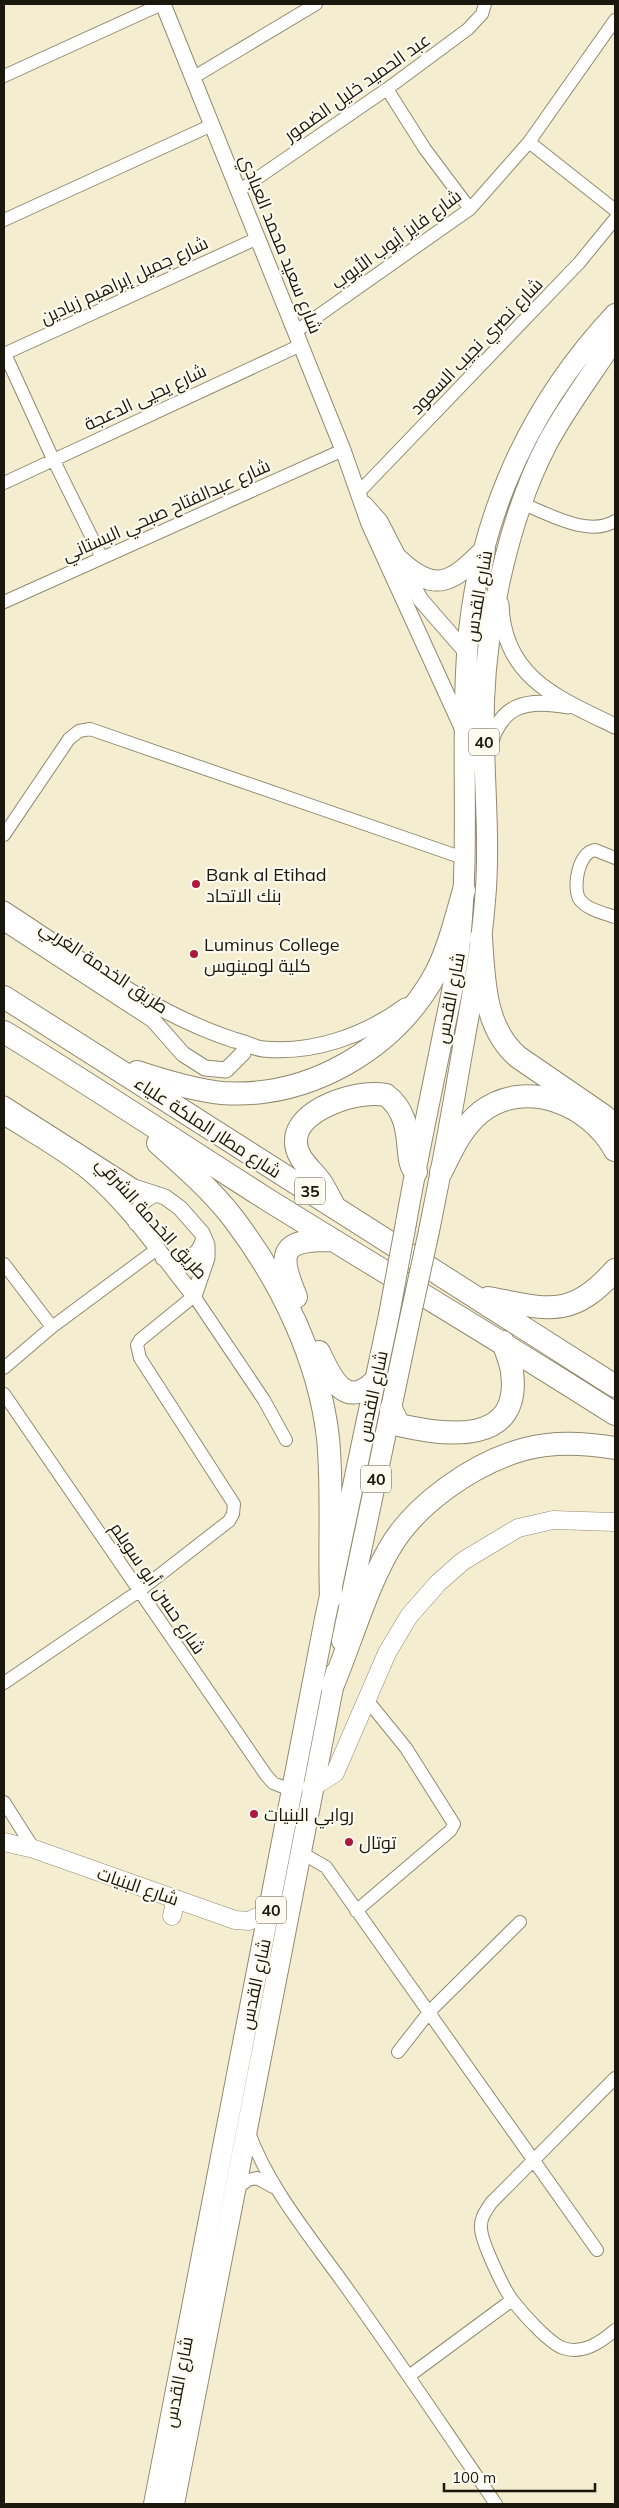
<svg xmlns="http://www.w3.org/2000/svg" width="619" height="2508" font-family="Mulish,Cairo,sans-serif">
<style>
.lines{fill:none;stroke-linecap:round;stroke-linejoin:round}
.minor-casing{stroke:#928a70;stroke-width:14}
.tertiary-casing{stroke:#928a70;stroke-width:17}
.secondary-casing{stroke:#928a70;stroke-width:19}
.trunk-casing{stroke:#928a70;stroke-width:22}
.motorway-casing{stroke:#928a70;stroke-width:24}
.minor{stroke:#fff;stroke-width:12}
.tertiary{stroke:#fff;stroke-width:15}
.secondary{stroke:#fff;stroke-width:18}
.trunk{stroke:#fff;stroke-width:20}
.motorway{stroke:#fff;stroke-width:22}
.trunk-bridge-casing{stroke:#928a70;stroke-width:22;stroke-linecap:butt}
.trunk-bridge{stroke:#fff;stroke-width:20}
.poi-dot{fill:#ad183f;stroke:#fdfaef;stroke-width:2}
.labels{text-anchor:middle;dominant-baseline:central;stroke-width:4.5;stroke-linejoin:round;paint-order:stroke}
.shield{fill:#fdfaef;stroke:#5e5b51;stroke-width:1}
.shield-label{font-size:16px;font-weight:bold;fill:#1a170d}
.street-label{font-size:18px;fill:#1a170d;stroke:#fdfaef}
.poi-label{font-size:18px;fill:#1a170d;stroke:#fdfaef;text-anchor:start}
</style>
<rect width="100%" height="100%" fill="#f5edd0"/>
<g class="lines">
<defs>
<path id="minor" d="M4,76L162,4
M194,77L316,4
M387,89L425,149L470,209
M529,142L615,210
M240,190L387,89L468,29L482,14L485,4
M4,220L212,125
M295,332L470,209L529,142L615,20
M4,354L258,238
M5,354L53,459L102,558
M4,483L301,345
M358,493L579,263L615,219
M521,503C547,513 588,538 615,521
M4,602L343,450
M4,835L69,739L79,731L90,729L466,859
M615,858L595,850C578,852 572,889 580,900C588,910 604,913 615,917
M4,1264L52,1327
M4,1368L52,1327L157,1249
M4,1394L266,1775L273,1783L293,1791
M4,1683L139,1591L229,1521L233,1514L234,1504L140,1358L137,1345L140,1340L194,1296L264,1400L286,1440
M4,1802L34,1849
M300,1852L326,1867L597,2250
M356,1911L450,1831L454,1824L406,1748L367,1700
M398,2052L430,2011L520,1922
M615,2078L491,2203C486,2211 480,2218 481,2228C481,2241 504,2290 513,2301C523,2314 549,2343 563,2348C583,2355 601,2342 615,2330
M248,2130C269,2189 313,2240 349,2291C399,2361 447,2433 496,2504
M237,2188L248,2180L257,2178L273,2187
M409,2376L512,2300"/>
<path id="tertiary" d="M163,4L343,450L369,524L463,730
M365,504L380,521L420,599L467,653
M501,604C503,677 557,698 615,726
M488,751C499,704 526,698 568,706
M4,909C77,956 151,1013 234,1040C244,1042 254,1048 263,1049C313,1054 366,1035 405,1006
M4,923L153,1020L183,1054L205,1068L226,1070L243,1053L245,1043
M4,1104L134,1187L165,1197L180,1208L202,1233L207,1245V1258L194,1296
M4,1117C32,1135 64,1152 90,1174C130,1208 161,1255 194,1296
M136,1223C136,1208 142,1200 156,1194
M163,1258C182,1266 199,1258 204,1238"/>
<path id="secondary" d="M311,1788L335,1773L387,1653L409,1616L438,1583L463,1561L518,1528L553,1520L615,1522
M4,1842L34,1849L235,1920L249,1921L271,1910
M172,1916L176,1899"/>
<path id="trunk" d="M398,559C436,595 452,582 485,549
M406,1223C417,1159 431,1095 444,1030C450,1001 457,971 460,941C469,852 462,762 466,673C471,536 522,413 615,314
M429,1231C441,1172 452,1113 462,1053C471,1002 481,952 485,901C491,834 482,767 484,701C487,619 509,517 547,444C566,408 592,374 615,339
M342,1641L409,1323
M154,2504L325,1619L389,1315
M174,2504L336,1672"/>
<path id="motorway" d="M481,938C484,980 484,1028 518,1057L604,1116L615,1128
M4,997L615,1386
M4,1032C93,1086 180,1144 268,1200C384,1272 501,1341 615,1414
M137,1072C164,1081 193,1090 222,1093C309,1099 395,1049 436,973C449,947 456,918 464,890
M158,1143C185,1167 211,1190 233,1218C281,1281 319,1359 328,1438C333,1491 329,1544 331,1597
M441,1172C452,1150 462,1127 481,1112C526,1077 591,1105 615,1150
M333,1204C329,1197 325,1188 320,1181C311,1169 296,1158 296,1142C294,1109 360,1089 386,1095C418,1119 402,1162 416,1172
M296,1297C277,1251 281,1240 332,1240
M488,1298C547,1309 571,1320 615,1270
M319,1352C330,1376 345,1411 375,1381
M391,1409L399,1425C446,1436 522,1446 512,1372C511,1362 506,1352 503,1342
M332,1687C351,1642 364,1594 388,1551C414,1504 474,1463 525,1449C554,1441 586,1443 615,1448"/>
</defs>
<!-- minor casing -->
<use href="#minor" class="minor-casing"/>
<!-- tertiary casing -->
<use href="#tertiary" class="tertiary-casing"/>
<!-- secondary casing -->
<use href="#secondary" class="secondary-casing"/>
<!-- trunk casing -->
<use href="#trunk" class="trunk-casing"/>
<!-- motorway casing -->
<use href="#motorway" class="motorway-casing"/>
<!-- minor -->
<use href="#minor" class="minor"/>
<!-- tertiary -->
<use href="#tertiary" class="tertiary"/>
<!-- secondary -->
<use href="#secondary" class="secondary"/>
<!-- trunk -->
<use href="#trunk" class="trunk"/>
<!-- motorway -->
<use href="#motorway" class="motorway"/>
<defs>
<path id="trunk-bridge" d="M389,1315L406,1223
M409,1323L429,1231"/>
</defs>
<!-- trunk-bridge casing -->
<use href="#trunk-bridge" class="trunk-bridge-casing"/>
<!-- trunk-bridge -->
<use href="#trunk-bridge" class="trunk-bridge"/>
</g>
<!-- markers -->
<g class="poi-dot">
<circle cx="196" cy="884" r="5"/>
<circle cx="194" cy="954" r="5"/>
<circle cx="254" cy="1814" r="5"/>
<circle cx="349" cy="1842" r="5"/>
</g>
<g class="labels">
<!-- shield labels -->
<g class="shield">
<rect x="469" y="728.5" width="30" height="27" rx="4"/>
<rect x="295" y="1177.5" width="30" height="27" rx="4"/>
<rect x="361" y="1465.5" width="30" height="27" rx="4"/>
<rect x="256" y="1896.5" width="30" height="27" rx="4"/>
</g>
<g class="shield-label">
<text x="484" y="742">40</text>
<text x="310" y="1191">35</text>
<text x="376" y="1479">40</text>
<text x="271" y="1910">40</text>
</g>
<!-- street labels -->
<g class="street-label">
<text transform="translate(357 87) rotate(-35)">عبد الحميد خليل الضمور</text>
<text transform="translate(396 239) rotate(-36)">شارع فايز أيوب الأيوب</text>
<text transform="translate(281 244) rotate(68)">شارع سعيد محمد العبادي</text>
<text transform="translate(124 280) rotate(-25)">شارع جميل إبراهيم زيادين</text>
<text transform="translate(476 346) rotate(-46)">شارع نصري نجيب السعود</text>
<text transform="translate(145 397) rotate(-25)">شارع يحيى الدعجة</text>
<text transform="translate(166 510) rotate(-24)">شارع عبدالفتاح صبحي البستاني</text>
<text transform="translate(478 596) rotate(-80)">شارع القدس</text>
<text transform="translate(104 967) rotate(34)">طريق الخدمة الغربي</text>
<text transform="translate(450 998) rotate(-79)">شارع القدس</text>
<text transform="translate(208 1127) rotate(33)">شارع مطار الملكة علياء</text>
<text transform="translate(152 1218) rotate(48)">طريق الخدمة الشرقي</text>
<text transform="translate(372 1396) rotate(-78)">شارع القدس</text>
<text transform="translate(158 1588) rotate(56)">شارع حسن أبو سويلم</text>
<text transform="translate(138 1886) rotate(19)">شارع البنيات</text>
<text transform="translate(255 1984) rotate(-78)">شارع القدس</text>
<text transform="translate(178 2382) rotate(-79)">شارع القدس</text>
</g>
<!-- poi labels -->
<g class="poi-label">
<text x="206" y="874">Bank al Etihad<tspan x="206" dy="21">بنك الاتحاد</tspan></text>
<text x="204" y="944">Luminus College<tspan x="204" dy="21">كلية لومينوس</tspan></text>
<text x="264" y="1814">روابي البنيات</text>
<text x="359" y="1842">توتال</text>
</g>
</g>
<!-- border -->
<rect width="619" height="2508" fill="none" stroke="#1a170d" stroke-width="10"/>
<!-- scale -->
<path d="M444 2483v8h151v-8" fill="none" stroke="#1a170d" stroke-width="2.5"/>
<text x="452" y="2483" font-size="15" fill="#1a170d" stroke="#fdfaef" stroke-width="4" paint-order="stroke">100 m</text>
</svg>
